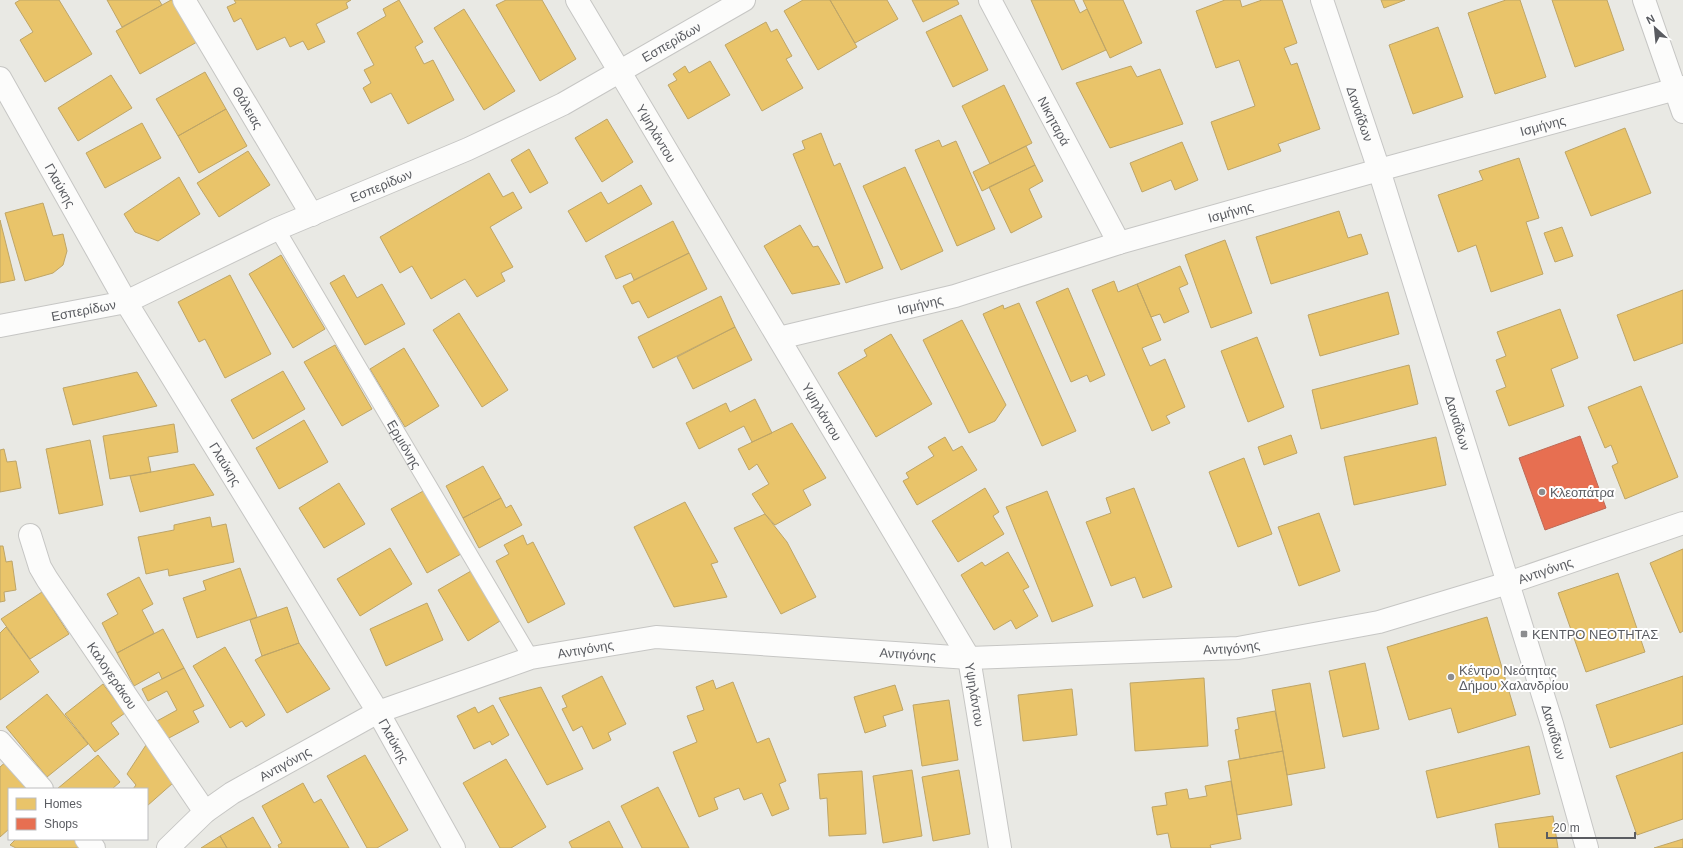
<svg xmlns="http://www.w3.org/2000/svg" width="1683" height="848" font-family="Arial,sans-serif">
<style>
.homes{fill:#e9c46a;stroke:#bea567}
.shops{fill:#e76f51;stroke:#bd6956}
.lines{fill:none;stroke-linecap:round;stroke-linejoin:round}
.lane-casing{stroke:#c6c6c4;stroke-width:17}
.street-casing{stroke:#c6c6c4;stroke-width:24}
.secondary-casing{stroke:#c6c6c5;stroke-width:24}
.lane{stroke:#fcfcfb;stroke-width:15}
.street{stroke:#fcfcfb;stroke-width:22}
.secondary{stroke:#fcfcfb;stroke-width:22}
.poi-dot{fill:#8c8d8f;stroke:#fff;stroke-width:1.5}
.labels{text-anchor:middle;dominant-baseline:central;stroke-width:4;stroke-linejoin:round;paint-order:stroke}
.street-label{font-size:13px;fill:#5a5c61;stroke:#fff}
.poi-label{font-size:13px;fill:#5a5c61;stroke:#fff;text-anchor:start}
</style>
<rect width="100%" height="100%" fill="#e9e9e4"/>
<!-- homes -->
<path class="homes" d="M20,0H59L92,54L45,82L20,40L33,32L15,3Z
M107,0H159L162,5L122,27Z
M171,0H173L197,42L140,74L116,31Z
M234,0H351L346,3L348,8L316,24L325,42L308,50L303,41L290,47L285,37L257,50L241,18L234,22L227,7L236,3Z
M399,0L423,42L415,47L424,64L433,60L454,100L408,124L391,93L371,103L363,88L371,83L364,70L374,65L357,33L386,16L383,9Z
M506,0H542L576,59L540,81L496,5Z
M803,0H830L857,47L818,70L784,11Z
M830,0H887L898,19L855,43Z
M912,0H957L959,4L923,22Z
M1031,0H1074L1080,13L1087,9L1106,50L1062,70Z
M1083,0H1123L1142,43L1110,58Z
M1225,0H1240L1242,7L1262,0H1282L1297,43L1284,48L1291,65L1297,63L1320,129L1278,144L1281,151L1228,170L1211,122L1255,106L1239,60L1216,68L1196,11Z
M1381,0H1405L1384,8Z
M1506,0H1520L1546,77L1495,94L1468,13Z
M1552,0H1607L1624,50L1575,67Z
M464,9L515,91L484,110L434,28Z
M961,15L988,70L953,87L926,32Z
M766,22L771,32L777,29L792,56L786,59L803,88L762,111L725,45Z
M1438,27L1463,97L1413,114L1389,45Z
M710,61L730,95L688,119L668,85L677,80L673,74L685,66L689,73Z
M1131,66L1137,77L1160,69L1183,124L1110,148L1076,83Z
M205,72L226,109L178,136L156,99Z
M111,75L132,108L78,141L58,108Z
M1004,85L1032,143L990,164L962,106Z
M226,109L247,146L199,173L178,136Z
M607,119L633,162L602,182L575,138Z
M142,123L161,158L105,188L86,153Z
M1625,128L1651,193L1591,216L1565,152Z
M821,133L834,166L840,163L883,268L846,283L793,154L805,149L802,141Z
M939,140L942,147L956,141L995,229L957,246L915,150Z
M1182,142L1198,180L1175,190L1171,180L1142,192L1130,163Z
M1026,146L1035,165L982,191L973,172Z
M529,149L548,183L530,193L511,160Z
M248,151L270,185L219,217L197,183Z
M1519,158L1539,218L1526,222L1543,274L1491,292L1476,245L1458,252L1438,195L1483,180L1479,171Z
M1035,165L1043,181L1029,189L1042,217L1011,233L989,187Z
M905,167L943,251L901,270L863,186Z
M489,173L503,197L513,192L522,208L490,227L513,267L501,273L505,281L477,297L465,279L431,299L412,266L400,273L380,237Z
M179,177L200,214L158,241L135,232L124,214Z
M641,185L652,204L586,242L568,211L601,192L608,204Z
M43,203L53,236L63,234L67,251L63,265L53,273L25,281L5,213Z
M1339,211L1348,238L1361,234L1368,254L1271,284L1256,237Z
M0,220L15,280L0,283Z
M673,221L689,253L634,280L631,273L616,279L605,256Z
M800,225L813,247L818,246L840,284L792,294L764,246Z
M1562,227L1573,256L1555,262L1544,233Z
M1225,240L1252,313L1211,328L1185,255Z
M689,253L707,289L648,318L639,301L632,304L623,286Z
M281,255L325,329L293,348L249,274Z
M1180,266L1188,284L1179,288L1189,312L1164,323L1160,314L1151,317L1137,284Z
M230,275L271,354L225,378L205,339L199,342L178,302Z
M344,275L357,298L382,284L405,324L365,345L330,283Z
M1114,281L1118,292L1137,284L1161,340L1142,348L1150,366L1165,359L1185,407L1166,416L1170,423L1152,431L1092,290Z
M1068,288L1105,375L1090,382L1087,375L1071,382L1036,302Z
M1683,290V343L1634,361L1617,315Z
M1388,292L1399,334L1320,356L1308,315Z
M721,296L735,327L653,368L638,337Z
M1019,303L1076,431L1042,446L983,314L1003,305L1004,309Z
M1560,309L1578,358L1551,369L1564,406L1509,426L1496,391L1506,387L1496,360L1506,356L1497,332Z
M459,313L508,390L482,407L433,330Z
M962,320L1006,405L995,421L969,433L923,340Z
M735,327L752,360L693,389L677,357Z
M891,334L932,404L876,437L838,373L867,356L864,350Z
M1257,337L1284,407L1248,422L1221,351Z
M335,345L372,409L342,426L304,362Z
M404,348L439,406L405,427L370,369Z
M1409,365L1418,404L1321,429L1312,390Z
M283,371L305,409L253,439L231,400Z
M137,372L157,406L73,425L63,388Z
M1641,386L1678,477L1625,499L1612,466L1618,463L1611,445L1605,448L1588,407Z
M755,399L772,433L752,442L744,426L699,449L686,423L726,403L730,412Z
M304,420L328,462L279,489L256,448Z
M792,423L826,478L803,490L811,505L775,525L765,514L752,494L769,484L757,464L749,470L738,449Z
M174,424L178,452L148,457L151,472L110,479L103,436Z
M1291,435L1297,453L1264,465L1258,447Z
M945,437L953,451L962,446L977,470L917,505L903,481L909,478L906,473L934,456L928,447Z
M1436,437L1446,485L1354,505L1344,457Z
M90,440L103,505L59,514L46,449Z
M4,449L7,462L16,461L21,488L0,492V450Z
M1244,458L1272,534L1238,547L1209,472Z
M194,464L214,495L140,512L130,476Z
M483,466L501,498L463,518L446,486Z
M339,483L365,524L324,548L299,508Z
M985,488L999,512L993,516L1004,534L958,562L932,521Z
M1134,488L1172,587L1143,598L1135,577L1111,586L1086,522L1111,513L1106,498Z
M425,490L461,554L427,573L391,509Z
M1047,491L1093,606L1052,622L1006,507Z
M501,498L506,508L511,505L522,525L479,548L463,518Z
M685,502L718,562L711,564L727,597L674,607L634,527Z
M1319,513L1340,571L1299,586L1278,527Z
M765,514L787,542L816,597L781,614L734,528Z
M210,517L212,527L226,524L234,562L169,576L168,569L146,574L138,537L174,530V525Z
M523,535L527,545L533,542L565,604L528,623L496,561L509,554L504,545Z
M0,546H3L6,562L12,561L16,590L4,592L5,601L0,602Z
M390,548L412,584L360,616L337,579Z
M1683,549V631L1680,633L1650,563Z
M1008,552L1029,587L1023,590L1038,616L1016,629L1011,620L994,630L961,575L982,562L985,566Z
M240,568L257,617L197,638L183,598L206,590L203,581Z
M471,571L500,621L468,641L438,590Z
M1618,573L1645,652L1586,672L1558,593Z
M139,577L153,604L142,610L154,633L117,653L102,623L118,614L107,594Z
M42,592L69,634L30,659L1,619Z
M427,603L443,640L386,666L370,629Z
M287,607L299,643L262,656L250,620Z
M1487,617L1516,715L1458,733L1451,708L1409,720L1387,647Z
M6,627L39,672L0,700V633Z
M163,629L184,668L162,679L159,672L134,686L117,653Z
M299,643L330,689L287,713L255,660L262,656Z
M225,647L265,715L246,727L242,721L230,728L193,666Z
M1365,663L1379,729L1343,737L1329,671Z
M184,668L204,706L193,711L199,722L167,739L157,721L177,710L167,691L148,701L142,689Z
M602,676L626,724L608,733L611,740L593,749L582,726L573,731L562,709L567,707L562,696Z
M1683,676V724L1610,748L1596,705Z
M1204,678L1208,746L1135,751L1130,683Z
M713,680L716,689L733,682L757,743L769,738L786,781L779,784L789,809L772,816L762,793L744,800L739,788L714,798L718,809L699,817L673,752L697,742L687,716L704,710L696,687Z
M1310,683L1325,768L1287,775L1272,690Z
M103,684L125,713L111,723L119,734L95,752L65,714Z
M895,685L903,710L883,716L886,726L865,733L854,697Z
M541,687L583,769L547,785L499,698Z
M1072,689L1077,735L1023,741L1018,695Z
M47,694L88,744L47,777L6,727Z
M949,700L958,760L922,766L913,705Z
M493,705L509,735L492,745L490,741L474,749L457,716L475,707L478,713Z
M1275,711L1283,751L1240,759L1235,730L1239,729L1237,718Z
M146,745L173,783L147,806V789H133L136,785L127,774Z
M1529,746L1540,794L1437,818L1426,771Z
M1283,751L1292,805L1237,815L1228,761Z
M1683,752V819L1637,835L1616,776Z
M98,755L120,782L112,789H57Z
M365,755L408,830L377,848H367L327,776Z
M506,759L546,827L511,848H500L463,783Z
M8,760L32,789H9V829L0,837V767Z
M912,770L922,836L883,843L873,776Z
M959,770L970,834L933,841L922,777Z
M862,771L866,834L829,836L827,798L820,799L818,774Z
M1231,781L1241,839L1210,845L1211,848H1171L1168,833L1157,835L1152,807L1167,805L1165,793L1187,789L1189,799L1207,796L1205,786Z
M303,783L314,803L321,799L349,848H279L278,845L282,843L262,806Z
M658,787L689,848H642L621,806Z
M1553,816L1558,848H1499L1495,824Z
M253,817L271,848H227L220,836Z
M609,821L623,848H572L569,842Z
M220,836L227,848H201Z
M16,839H76L84,848H16L10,845Z
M1683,839V848H1654Z"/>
<!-- shops -->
<path class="shops" d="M1580,436L1606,508L1545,530L1519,458Z"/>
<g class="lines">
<defs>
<g id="lane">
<path id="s1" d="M277,229L531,658"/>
</g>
<g id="street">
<path id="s2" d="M184,0L312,215"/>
<path id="s3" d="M577,0L969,658L1000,848"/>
<path id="s4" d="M990,0L1119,243"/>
<path d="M1644,0L1683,112"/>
<path id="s5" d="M0,78L126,302L378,712L454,848"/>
<path id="s6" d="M0,326L126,302L277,229L468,149L563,104L744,0"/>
<path id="s7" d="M779,338L955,296L1119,243L1379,170L1683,87"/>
<path id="s8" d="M30,535L40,567L47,579L205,812"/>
<path d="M0,742L42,789"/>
<path d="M86,839L94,848"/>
<path id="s9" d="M168,848L205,812L232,793L378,712L531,658L656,637L969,658L1238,648L1379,622L1508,583L1683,523"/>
</g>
<g id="secondary">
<path id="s10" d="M1322,0L1379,170L1552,724L1587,848"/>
</g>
</defs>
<!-- lane casing -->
<use href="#lane" class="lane-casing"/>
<!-- street casing -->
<use href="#street" class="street-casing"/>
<!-- secondary casing -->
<use href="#secondary" class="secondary-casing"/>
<!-- lane -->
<use href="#lane" class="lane"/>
<!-- street -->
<use href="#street" class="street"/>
<!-- secondary -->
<use href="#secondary" class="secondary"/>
</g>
<!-- markers -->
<g class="poi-dot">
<circle cx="1542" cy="492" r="4"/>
<rect x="1520" y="630" width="8" height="8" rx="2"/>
<circle cx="1451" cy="677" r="4"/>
</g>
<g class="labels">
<!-- street labels -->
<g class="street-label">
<text stroke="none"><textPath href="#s6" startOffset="733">Εσπερίδων</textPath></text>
<text stroke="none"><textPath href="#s2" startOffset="125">Θάλειας</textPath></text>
<text stroke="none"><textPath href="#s10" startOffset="120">Δαναΐδων</textPath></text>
<text stroke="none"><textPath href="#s4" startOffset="137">Νικηταρά</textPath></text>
<text stroke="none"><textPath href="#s7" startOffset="793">Ισμήνης</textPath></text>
<text stroke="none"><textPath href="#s3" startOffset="155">Υψηλάντου</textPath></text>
<text stroke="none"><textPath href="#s5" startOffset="123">Γλαύκης</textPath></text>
<text stroke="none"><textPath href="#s6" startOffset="409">Εσπερίδων</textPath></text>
<text stroke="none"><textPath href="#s7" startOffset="469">Ισμήνης</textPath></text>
<text stroke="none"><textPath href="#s7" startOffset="145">Ισμήνης</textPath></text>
<text stroke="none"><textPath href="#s6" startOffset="85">Εσπερίδων</textPath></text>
<text stroke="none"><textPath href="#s3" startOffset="479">Υψηλάντου</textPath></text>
<text stroke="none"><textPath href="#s10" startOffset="444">Δαναΐδων</textPath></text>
<text stroke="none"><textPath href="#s1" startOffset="250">Ερμιόνης</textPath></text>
<text stroke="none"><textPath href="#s5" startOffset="447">Γλαύκης</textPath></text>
<text stroke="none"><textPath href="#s9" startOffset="1441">Αντιγόνης</textPath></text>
<text stroke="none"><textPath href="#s9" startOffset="1117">Αντιγόνης</textPath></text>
<text stroke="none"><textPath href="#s9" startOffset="469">Αντιγόνης</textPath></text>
<text stroke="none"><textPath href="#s9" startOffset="793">Αντιγόνης</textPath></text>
<text stroke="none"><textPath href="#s8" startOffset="164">Καλογεράκου</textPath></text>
<text stroke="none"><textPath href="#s3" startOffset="803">Υψηλάντου</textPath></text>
<text stroke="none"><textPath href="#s10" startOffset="768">Δαναΐδων</textPath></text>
<text stroke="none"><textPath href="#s5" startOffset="771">Γλαύκης</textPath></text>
<text stroke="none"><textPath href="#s9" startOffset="145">Αντιγόνης</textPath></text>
</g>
<!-- poi labels -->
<g class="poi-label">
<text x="1550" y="492">Κλεοπάτρα</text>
<text x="1532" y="634">ΚΕΝΤΡΟ ΝΕΟΤΗΤΑΣ</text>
<text x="1459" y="670">Κέντρο Νεότητας<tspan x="1459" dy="15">Δήμου Χαλανδρίου</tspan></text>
</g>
</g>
<!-- legend -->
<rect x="8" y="788" width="140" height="52" fill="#ffffff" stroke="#bdbec0"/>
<rect x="16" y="798" width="20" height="12" fill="#e9c46a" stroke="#bdbec0"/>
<text x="44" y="808" font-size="12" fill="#5a5c61">Homes</text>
<rect x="16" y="818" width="20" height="12" fill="#e76f51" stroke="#bdbec0"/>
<text x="44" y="828" font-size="12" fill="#5a5c61">Shops</text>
<!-- north arrow -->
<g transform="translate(1655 28) rotate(333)" stroke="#ffffff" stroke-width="3" paint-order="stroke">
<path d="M0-3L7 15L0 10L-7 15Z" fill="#5a5c61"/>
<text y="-6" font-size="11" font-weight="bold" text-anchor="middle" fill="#5a5c61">N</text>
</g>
<!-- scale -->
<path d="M1547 832v6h88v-6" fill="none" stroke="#5a5c61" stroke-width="2"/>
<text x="1553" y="832" font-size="12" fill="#5a5c61" stroke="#ffffff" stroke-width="3" paint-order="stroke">20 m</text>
</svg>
